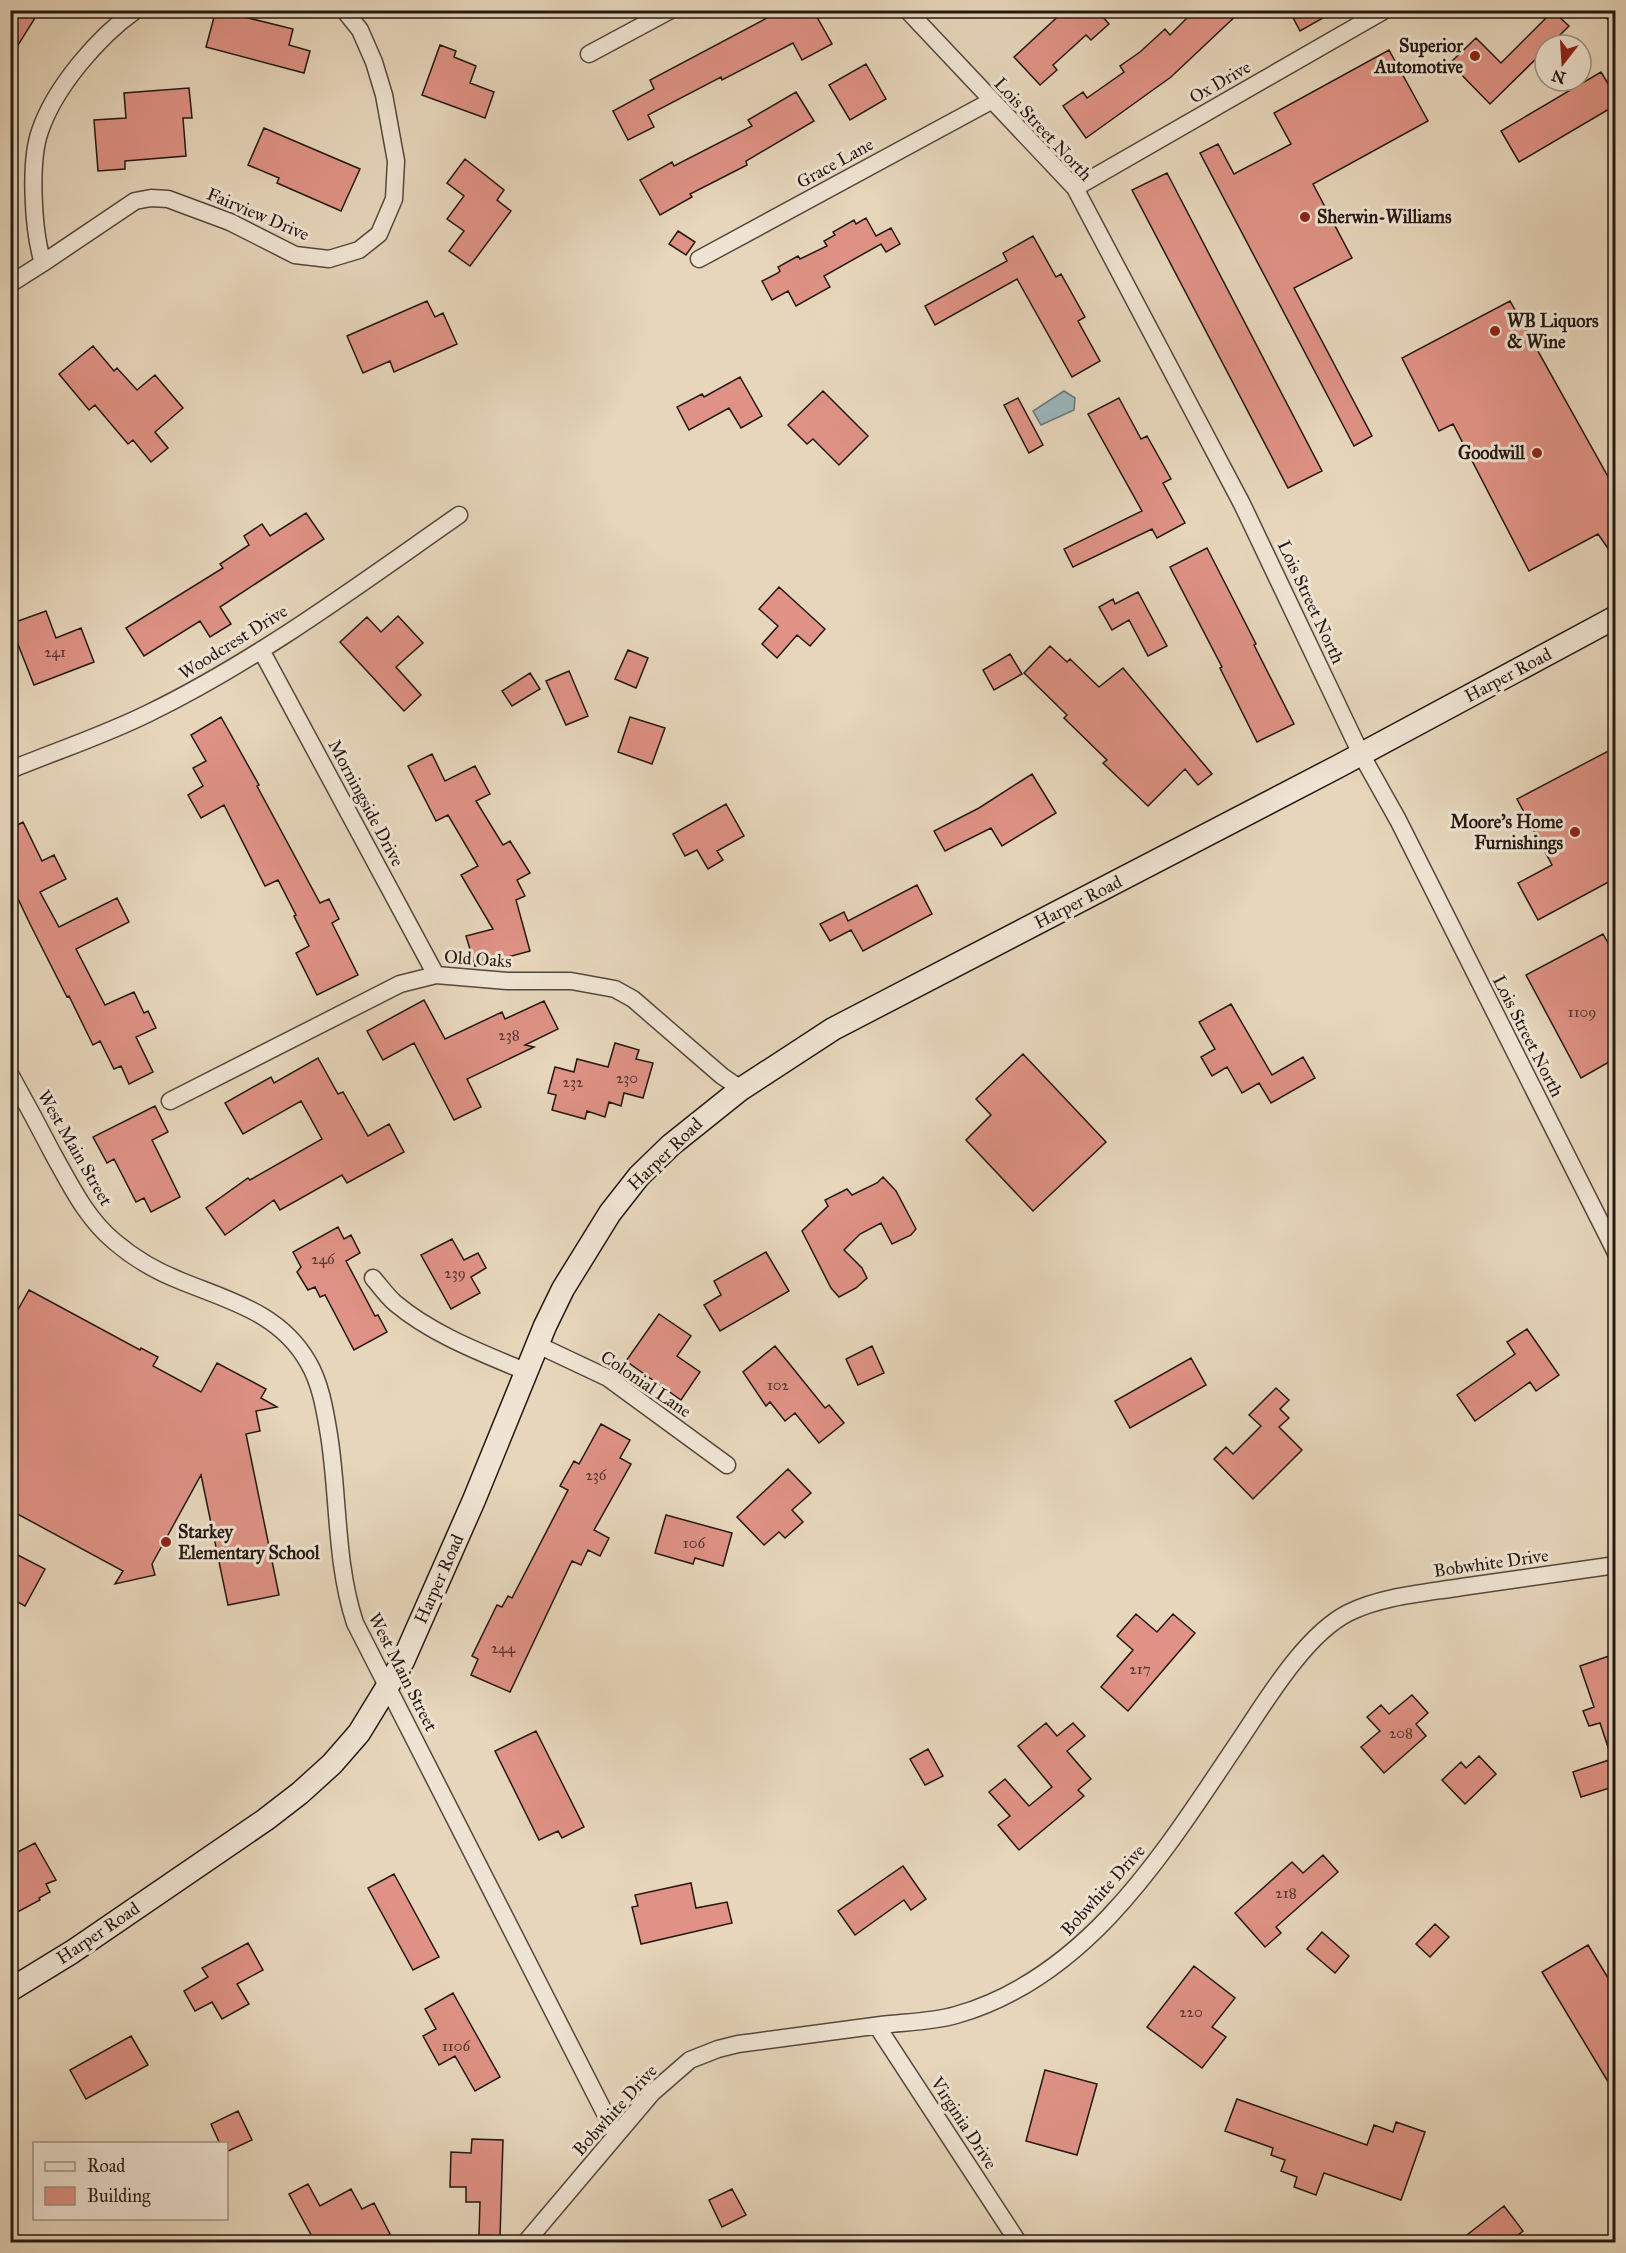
<svg xmlns="http://www.w3.org/2000/svg" width="1626" height="2253" font-family="'IM FELL Great Primer',serif">
<style>
.water{fill:#9bb6bb;stroke:#6b7778;stroke-width:1.5}
.building{fill:#df9285;stroke:#241813;stroke-width:1.5}
.lines{fill:none;stroke-linecap:round;stroke-linejoin:round}
.minor-casing{stroke:#55483d;stroke-width:19}
.secondary-casing{stroke:#241813;stroke-width:25}
.minor{stroke:#efe4d3;stroke-width:16}
.secondary{stroke:#efe4d3;stroke-width:22}
.poi-dot{fill:#8f2418;stroke:#efe4d3;stroke-width:2}
.labels{text-anchor:middle;dominant-baseline:central;stroke-width:6;stroke-linejoin:round;paint-order:stroke}
.number-label{font-size:15px;fill:#533630}
.poi-label{font-size:18px;font-weight:bold;fill:#241813;stroke:#efe4d3;text-anchor:end}
.street-label{font-size:18px;fill:#241813;stroke:#efe4d3}
</style>
<rect width="100%" height="100%" fill="#e7d6bb"/>
<filter id="stains"><feTurbulence type="fractalNoise" baseFrequency=".00333" numOctaves="4"/><feColorMatrix values="0 0 0 0 .2 0 0 0 0 .09 0 0 0 0 .02 0 0 0 .5 -.17"/></filter>
<radialGradient id="worn" r=".72"><stop offset=".6" stop-color="#630" stop-opacity="0"/><stop offset="1" stop-color="#630" stop-opacity=".3"/></radialGradient>
<!-- water -->
<path class="water" d="M1064,391L1075,398L1074,410L1041,425L1033,411Z"/>
<!-- building -->
<path class="building" d="M10,10H40L10,58Z
M216,10L293,29L289,45L310,51L304,73L206,47Z
M782,10H813L832,44L802,60L793,43L722,80L721,77L648,115L654,127L628,140L613,111L654,89L650,80Z
M1065,10H1097L1109,24L1091,40L1086,35L1053,65L1057,70L1040,85L1014,57Z
M1195,10H1242L1171,77L1086,138L1063,106L1083,92L1087,98L1124,72L1120,66L1140,52L1165,29L1170,35Z
M1289,10H1337L1300,31Z
M1553,11L1569,26L1550,45H1545V50L1490,104L1450,63L1476,38L1501,63Z
M440,45L456,51L454,57L476,66L470,83L494,92L485,118L422,95Z
M1389,50L1428,121L1313,184L1352,258L1294,288L1372,436L1354,446L1200,153L1218,144L1234,174L1291,144L1274,113Z
M866,64L886,99L850,120L829,85Z
M1601,72L1616,97V105L1519,162L1501,131Z
M189,88L192,118H183L186,156L125,161V169L98,171L94,120L126,118L124,93Z
M796,92L814,121L746,161L747,165L690,194L692,197L660,215L640,180L672,162L674,166L752,126L748,120Z
M264,128L360,169L341,211L277,183L279,178L248,165Z
M465,159L504,190L497,200L511,211L470,266L449,251L464,231L447,219L464,196L447,183Z
M1167,173L1322,471L1288,488L1132,190Z
M866,218L876,236L891,228L900,244L886,252L881,244L824,276L830,287L796,306L788,291L772,300L762,281L778,273L780,271L778,267L798,256L800,259L827,246L824,241L835,235L833,232L854,220L856,224Z
M678,231L695,242L686,255L669,244Z
M1033,236L1056,277L1061,274L1085,317L1078,321L1100,361L1072,377L1017,279L935,325L925,306L1007,261L1003,253Z
M427,301L435,317L443,313L457,344L394,372L390,361L363,373L347,336Z
M1510,301L1616,491V560L1598,534L1529,571L1453,424L1439,431L1402,358Z
M93,346L114,371L117,368L137,390L155,375L183,408L155,432L168,448L151,462L133,440L128,444L95,405L89,410L59,374Z
M740,377L762,416L741,428L729,408L689,430L677,407L702,394L704,397Z
M823,391L868,436L839,465L813,439L807,444L788,425Z
M1018,398L1043,445L1029,453L1004,405Z
M1119,398L1141,439L1147,436L1171,479L1163,483L1185,523L1157,538L1152,529L1073,567L1064,549L1142,511L1088,414Z
M306,513L324,539L220,607L231,624L210,637L200,621L144,656L126,628L223,568L220,564L249,545L244,536L262,524L270,536Z
M1207,548L1256,644L1254,645L1294,724L1257,742L1220,668L1222,667L1170,567Z
M779,587L825,629L810,646L797,635L777,658L762,644L778,626L759,609Z
M1138,592L1167,646L1148,656L1129,620L1112,630L1099,607L1113,599L1115,604Z
M46,611L56,638L81,628L94,662L34,685L10,624Z
M398,616L423,643L396,667L421,695L404,711L340,642L367,617L381,632Z
M1050,646L1067,662L1070,659L1099,687L1123,668L1212,774L1198,785L1185,769L1148,806L1103,763L1107,760L1064,718L1067,715L1024,673Z
M628,650L648,658L636,688L615,679Z
M1010,654L1022,674L994,690L983,670Z
M569,671L588,716L566,725L546,681Z
M530,673L540,689L512,706L502,691Z
M221,717L259,785L257,786L320,903L329,899L339,919L332,923L358,975L317,995L296,953L309,946L294,916L296,915L278,880L265,886L224,805L201,818L188,795L203,786L193,768L206,761L191,735Z
M630,717L665,728L652,764L618,752Z
M1616,747V878L1538,920L1518,883L1552,865L1517,799Z
M432,754L445,781L475,766L490,794L476,801L503,845L510,841L530,873L517,880L525,896L516,900L530,951L475,966L466,936L493,929L461,875L478,866L448,815L436,821L408,766Z
M1032,774L1056,813L1002,846L991,828L945,851L934,831L979,808Z
M726,804L744,836L717,851L723,860L708,869L697,850L685,856L673,834Z
M23,822L42,861L54,855L66,879L40,892L59,927L117,898L129,922L76,949L105,1005L134,992L144,1013L148,1011L156,1028L136,1037L153,1072L129,1084L121,1066L114,1069L100,1041L93,1045L69,996L67,997L31,926L10,882V829Z
M917,885L932,914L863,951L851,930L830,941L820,924L844,912L848,921Z
M1603,934L1616,957V1058L1581,1078L1526,975Z
M424,1000L445,1039L502,1012L505,1019L544,1001L558,1029L525,1045L534,1047L467,1079L481,1107L454,1120L414,1043L383,1060L367,1031Z
M1231,1004L1272,1075L1303,1057L1315,1078L1271,1103L1259,1083L1242,1093L1227,1067L1212,1076L1201,1057L1215,1049L1199,1022Z
M615,1043L639,1050L636,1059L653,1063L643,1098L624,1093L621,1106L609,1102L605,1117L587,1111L585,1119L552,1110L556,1095L548,1093L555,1067L574,1072L577,1059L608,1067Z
M1023,1054L1106,1142L1033,1211L966,1140L991,1115L976,1099Z
M318,1058L338,1094L343,1092L368,1136L389,1124L404,1152L347,1183L342,1175L280,1210L274,1200L225,1235L206,1208L248,1178L250,1180L322,1139L301,1101L243,1134L225,1103L271,1077L274,1083Z
M155,1106L168,1132L152,1140L180,1197L151,1212L144,1198L136,1202L114,1159L107,1163L93,1137Z
M883,1177L896,1191L916,1229L911,1235L892,1244L881,1223L860,1234L844,1250L862,1268L867,1278L856,1288L839,1297L831,1288L802,1231L828,1206L825,1200L847,1189L852,1195L877,1183Z
M338,1227L344,1239L351,1235L360,1253L346,1261L375,1316L378,1315L387,1332L354,1350L325,1295L320,1297L315,1287L308,1290L297,1272L301,1267L293,1252Z
M452,1239L464,1260L478,1253L486,1268L471,1277L480,1293L451,1309L421,1255Z
M766,1252L789,1291L720,1331L704,1305L721,1295L714,1281Z
M29,1290L140,1350L141,1348L158,1357L153,1366L201,1392L217,1363L266,1389L261,1398L277,1407L256,1411L260,1431L246,1434L279,1595L228,1605L201,1475L152,1564L155,1575L115,1584L123,1571L10,1510V1324Z
M659,1314L691,1336L677,1356L700,1372L681,1400L626,1361Z
M1527,1329L1559,1375L1536,1391L1530,1382L1475,1421L1457,1395L1515,1354L1507,1342Z
M775,1346L825,1408L829,1405L844,1423L819,1443L795,1413L785,1421L770,1402L766,1406L743,1372Z
M872,1346L884,1373L858,1385L846,1359Z
M1191,1358L1206,1385L1130,1428L1115,1401Z
M1276,1388L1289,1400L1280,1409L1289,1418L1279,1427L1302,1450L1253,1499L1214,1459L1226,1447L1233,1454L1261,1426L1249,1415Z
M601,1424L630,1440L620,1458L631,1464L594,1530L609,1538L600,1556L588,1550L581,1565L572,1561L510,1692L471,1675L478,1659L472,1656L497,1605L502,1607L508,1596L512,1598L568,1490L560,1486L574,1461L579,1464Z
M788,1469L811,1493L792,1510L803,1522L785,1538L779,1532L764,1545L737,1517Z
M666,1515L732,1533L723,1566L695,1558L693,1564L655,1553Z
M10,1551L45,1569L25,1606L10,1598Z
M1136,1614L1157,1632L1173,1614L1195,1633L1128,1711L1101,1687L1133,1650L1117,1636Z
M1612,1655L1616,1665V1786L1581,1797L1573,1772L1612,1759L1600,1723L1589,1726L1583,1711L1594,1707L1580,1666Z
M1412,1695L1428,1713L1416,1724L1426,1736L1384,1773L1361,1747L1380,1731L1367,1717L1381,1705L1389,1714Z
M1046,1723L1057,1736L1073,1723L1085,1736L1067,1751L1091,1779L1078,1790L1084,1796L1019,1850L998,1825L1010,1816L989,1792L1005,1779L1029,1806L1052,1787L1018,1746Z
M536,1731L584,1827L562,1838L558,1831L539,1840L495,1751Z
M928,1749L943,1776L925,1785L910,1759Z
M1479,1756L1496,1774L1465,1804L1442,1780L1461,1762L1466,1768Z
M35,1843L56,1880L46,1884L50,1892L39,1898L40,1900L10,1916V1856Z
M1323,1855L1338,1872L1276,1927L1281,1933L1265,1947L1235,1913L1292,1862L1303,1873Z
M903,1866L926,1899L911,1910L904,1900L855,1935L838,1911Z
M394,1874L439,1957L413,1970L368,1888Z
M691,1883L696,1908L727,1902L732,1923L641,1944L632,1907L638,1906L635,1895Z
M1435,1924L1449,1937L1430,1957L1416,1944Z
M1322,1932L1349,1956L1335,1973L1307,1949Z
M248,1943L263,1970L237,1984L249,2004L222,2019L212,2002L195,2011L184,1991L208,1977L202,1968Z
M1588,1945L1616,1991V2095L1542,1972Z
M1194,1966L1235,1998L1212,2027L1226,2037L1202,2068L1147,2027Z
M453,1993L500,2077L475,2091L455,2056L439,2065L423,2036L436,2029L425,2009Z
M131,2036L148,2065L86,2099L70,2070Z
M1045,2070L1097,2084L1077,2155L1026,2141Z
M1237,2099L1367,2145L1374,2125L1393,2132L1396,2122L1425,2132L1401,2200L1324,2173L1316,2195L1294,2187L1297,2177L1281,2171L1285,2160L1271,2155L1273,2148L1225,2131Z
M238,2111L252,2140L226,2152V2144H220L211,2124Z
M472,2139L503,2140L500,2236L479,2235L480,2202H466V2187H450L451,2152L471,2153Z
M308,2184L320,2206L351,2189L362,2209L374,2203L390,2234L373,2242H315L289,2194Z
M732,2189L746,2215L722,2227L709,2200Z
M1504,2206L1523,2231L1509,2242H1458Z"/>
<g class="lines">
<defs>
<path id="minor" d="M136,10C98,37 55,87 40,131C29,162 33,232 43,263L135,201L151,198L168,199L230,222L295,255L329,259L359,250L379,234L394,199L396,161L384,95L374,62L360,30L344,10
M907,10L1075,188L1242,504L1361,754L1398,820L1616,1253
M589,54L671,10
M1075,188L1385,10
M699,259L991,101
M10,284L43,263
M261,650L436,975
M10,770C56,751 105,735 149,713C258,660 360,584 459,515
M10,1074C25,1101 39,1127 53,1154C71,1186 86,1218 115,1242C135,1259 158,1272 181,1281C230,1301 280,1313 308,1362C321,1384 325,1411 329,1435C339,1498 335,1562 355,1623L616,2135
M170,1101L400,984L436,975L507,981H571L615,989L633,999L722,1076L741,1089
M373,1278C380,1286 387,1296 395,1303C433,1335 482,1353 527,1372
M538,1345L608,1378L727,1465
M877,2026L1018,2242
M526,2242L652,2093L690,2060L718,2049L738,2044C786,2038 834,2031 881,2025C905,2022 932,2022 956,2015C1087,1978 1163,1854 1235,1747C1263,1706 1303,1636 1348,1613C1382,1596 1425,1593 1462,1587C1513,1580 1564,1572 1616,1565"/>
<path id="secondary" d="M1615,10L1616,11
M10,1990L72,1952L265,1820L300,1793L332,1764L359,1733L403,1661L474,1500L545,1326L563,1289L610,1213L639,1176L671,1145L741,1089L833,1029L1339,766L1616,617"/>
</defs>
<!-- minor casing -->
<use href="#minor" class="minor-casing"/>
<!-- secondary casing -->
<use href="#secondary" class="secondary-casing"/>
<!-- minor -->
<use href="#minor" class="minor"/>
<!-- secondary -->
<use href="#secondary" class="secondary"/>
</g>
<!-- markers -->
<g class="poi-dot">
<circle cx="1475" cy="56" r="6"/>
<circle cx="1305" cy="217" r="6"/>
<circle cx="1495" cy="331" r="6"/>
<circle cx="1537" cy="453" r="6"/>
<circle cx="1575" cy="832" r="6"/>
<circle cx="166" cy="1542" r="6"/>
</g>
<g class="labels">
<!-- number labels -->
<g class="number-label">
<text x="55" y="652">241</text>
<text x="1582" y="1012">1109</text>
<text x="509" y="1035">238</text>
<text x="627" y="1078">230</text>
<text x="573" y="1082">232</text>
<text x="323" y="1259">246</text>
<text x="455" y="1273">239</text>
<text x="778" y="1385">102</text>
<text x="596" y="1475">236</text>
<text x="694" y="1543">106</text>
<text x="503" y="1648">244</text>
<text x="1140" y="1669">217</text>
<text x="1401" y="1733">208</text>
<text x="1286" y="1893">218</text>
<text x="1191" y="2012">220</text>
<text x="456" y="2046">1106</text>
</g>
<!-- poi labels -->
<g class="poi-label">
<text x="1463" y="46">Superior<tspan x="1463" dy="21">Automotive</tspan></text>
<text x="1317" y="217" text-anchor="start">Sherwin-Williams</text>
<text x="1507" y="321" text-anchor="start">WB Liquors<tspan x="1507" dy="21">&amp; Wine</tspan></text>
<text x="1525" y="453">Goodwill</text>
<text x="1563" y="822">Moore's Home<tspan x="1563" dy="21">Furnishings</tspan></text>
<text x="178" y="1532" text-anchor="start">Starkey<tspan x="178" dy="21">Elementary School</tspan></text>
</g>
<!-- street labels -->
<g class="street-label">
<text transform="translate(1220 82) rotate(-30)">Ox Drive</text>
<text transform="translate(1043 129) rotate(47)">Lois Street North</text>
<text transform="translate(835 163) rotate(-29)">Grace Lane</text>
<text transform="translate(258 214) rotate(23)">Fairview Drive</text>
<text transform="translate(1311 602) rotate(65)">Lois Street North</text>
<text transform="translate(233 642) rotate(-32)">Woodcrest Drive</text>
<text transform="translate(1508 675) rotate(-28)">Harper Road</text>
<text transform="translate(366 803) rotate(62)">Morningside Drive</text>
<text transform="translate(1078 902) rotate(-27)">Harper Road</text>
<text transform="translate(478 959) rotate(4)">Old Oaks</text>
<text transform="translate(1528 1036) rotate(63)">Lois Street North</text>
<text transform="translate(75 1148) rotate(60)">West Main Street</text>
<text transform="translate(665 1154) rotate(-44)">Harper Road</text>
<text transform="translate(646 1384) rotate(34)">Colonial Lane</text>
<text transform="translate(1491 1563) rotate(-8)">Bobwhite Drive</text>
<text transform="translate(439 1579) rotate(-66)">Harper Road</text>
<text transform="translate(403 1672) rotate(63)">West Main Street</text>
<text transform="translate(1103 1890) rotate(-48)">Bobwhite Drive</text>
<text transform="translate(98 1933) rotate(-34)">Harper Road</text>
<text transform="translate(615 2110) rotate(-48)">Bobwhite Drive</text>
<text transform="translate(964 2123) rotate(57)">Virginia Drive</text>
</g>
</g>
<!-- margin -->
<rect width="1626" height="2253" fill="none" stroke="#e7d6bb" stroke-width="36"/>
<rect x="12" y="12" width="1602" height="2229" fill="none" stroke="#241813" stroke-width="3"/>
<rect x="18" y="18" width="1590" height="2217" fill="none" stroke="#241813" stroke-width="1.5"/>
<!-- legend -->
<rect x="33" y="2142" width="195" height="78" fill="#efe4d3" stroke="#9e9286" stroke-width="1.5"/>
<rect x="45" y="2162" width="30" height="9" fill="#efe4d3" stroke="#9e9286" stroke-width="1.5"/>
<text x="87" y="2172" font-size="18" fill="#241813">Road</text>
<rect x="45" y="2187" width="30" height="18" fill="#df9285" stroke="#9e9286" stroke-width="1.5"/>
<text x="87" y="2202" font-size="18" fill="#241813">Building</text>
<!-- north arrow -->
<g transform="translate(1563 63) rotate(197)"><circle r="28" fill="#efe4d3" stroke="#9e9286" stroke-width="1.5"/>
<path d="M0-4.5L10 22L0 15L-10 22Z" fill="#8f2418"/>
<text y="-9" font-size="16" font-weight="bold" text-anchor="middle" fill="#241813">N</text>
</g>
<rect width="100%" height="100%" filter="url(#stains)"/>
<rect width="100%" height="100%" fill="url(#worn)"/>
</svg>
